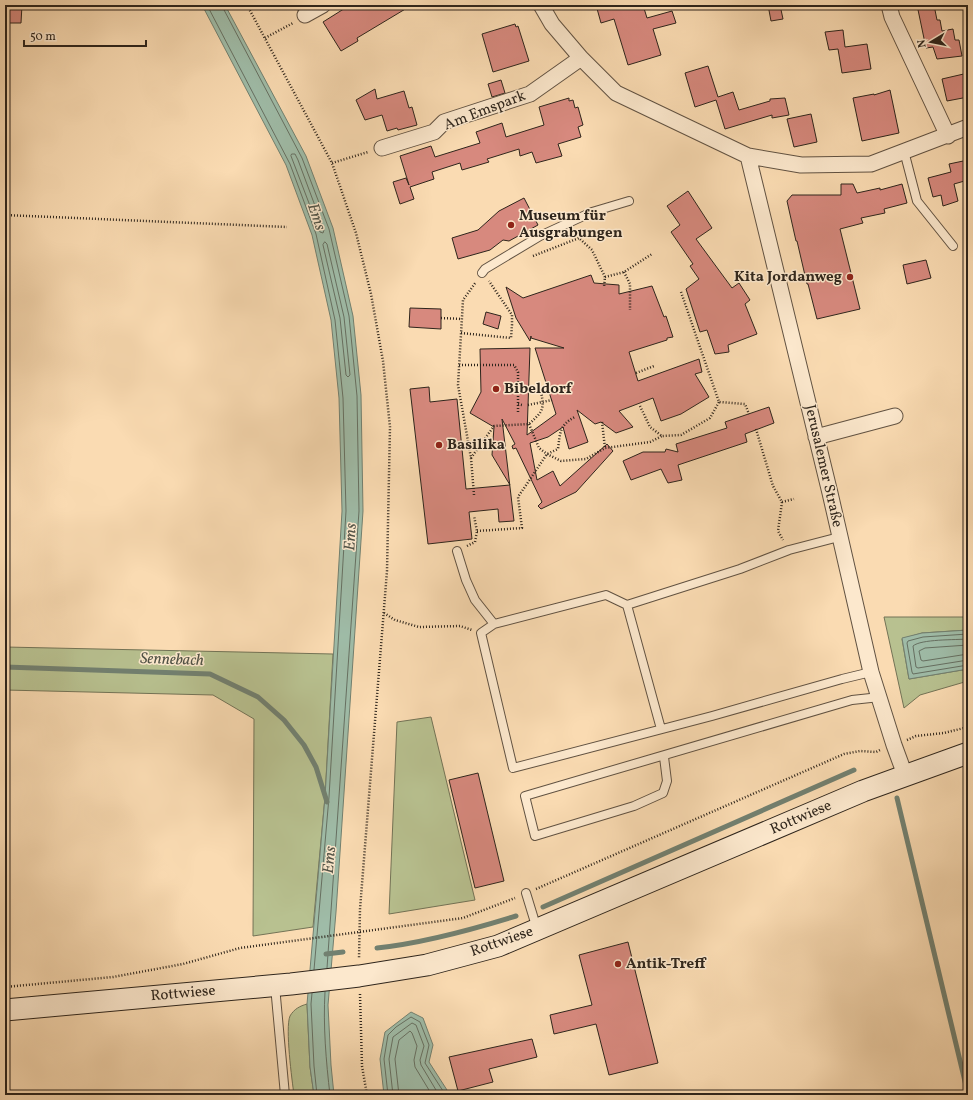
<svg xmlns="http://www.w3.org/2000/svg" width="973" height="1100" font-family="Vollkorn,serif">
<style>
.green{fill:#b8c190;stroke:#737356}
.water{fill:#9fbca8;stroke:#728070}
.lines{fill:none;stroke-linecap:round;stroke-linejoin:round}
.shore{stroke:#667062;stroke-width:1}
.stream{stroke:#728070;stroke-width:5}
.building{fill:#d7897e;stroke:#2e251c}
.lane-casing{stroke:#615242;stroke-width:10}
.street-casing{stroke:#615242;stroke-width:17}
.secondary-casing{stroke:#2e251c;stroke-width:23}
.path{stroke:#2e251c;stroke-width:2.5;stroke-dasharray:1 2;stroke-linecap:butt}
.lane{stroke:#fce8cd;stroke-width:8}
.street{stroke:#fce8cd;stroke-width:15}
.secondary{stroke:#fce8cd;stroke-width:21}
.poi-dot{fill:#8f2418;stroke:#fce8cd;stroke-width:1.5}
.labels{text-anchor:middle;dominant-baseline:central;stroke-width:3;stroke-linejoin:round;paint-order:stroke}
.street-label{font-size:15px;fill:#2e251c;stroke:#fce8cd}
.poi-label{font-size:15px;font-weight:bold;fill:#2e251c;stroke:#fce8cd;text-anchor:start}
.water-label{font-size:16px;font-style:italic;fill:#505246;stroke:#fce8cd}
</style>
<rect width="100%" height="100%" fill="#fadbb2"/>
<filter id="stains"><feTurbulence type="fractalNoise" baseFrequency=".005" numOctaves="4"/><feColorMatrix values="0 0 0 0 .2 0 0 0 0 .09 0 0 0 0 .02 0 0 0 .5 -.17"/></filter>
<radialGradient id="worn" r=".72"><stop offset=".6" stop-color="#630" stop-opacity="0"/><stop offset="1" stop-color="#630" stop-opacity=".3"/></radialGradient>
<!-- green -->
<path class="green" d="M884,617H968V630L922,633L902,639L909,679L968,669V681L920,695L904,708Z
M5,647L333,654L325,797L313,927L253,936L254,719L213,695L5,690Z
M431,717L475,900L389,914L397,722Z
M307,1004L310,1067L314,1095H294C292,1080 285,1028 290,1016C294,1009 300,1006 307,1004Z"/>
<!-- water -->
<path class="water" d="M202,5H225L306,156L333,228L353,316L361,395L363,511L336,912L328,1005L331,1065L334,1095H314L310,1067L307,1004L325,797L342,511L339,398L331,320L312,235L286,165Z
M968,630V669L909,679L902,638L922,633Z
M411,1012L423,1018L433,1045L429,1062L447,1090L448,1095H384L380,1059L385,1032Z"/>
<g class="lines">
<!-- shore -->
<path class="shore" d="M207,5L290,164L316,234L335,320L343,398L346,511L329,797L314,970
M222,5L223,8L302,158L329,229L349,316L357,396L359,511L327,968
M292,154H295L298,160L324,230L323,233L320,232L291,156Z
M325,242L327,244L344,317L350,375L348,377L346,375L340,318L323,245Z
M968,634L923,637L908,641L907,643L912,672L913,674L968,665
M968,639C955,640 921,639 913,646L916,667L918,668L968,660
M968,645L925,648L919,651L921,660L923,661L968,654
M325,992C323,1025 326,1061 330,1095
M312,993L311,1004L314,1066L317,1095
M388,1095L384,1059L388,1035L396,1027L411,1017L420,1022L429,1045L425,1063L443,1091L444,1095
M393,1095L389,1059L393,1037L412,1023L416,1025L424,1046L420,1060L421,1065L439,1095
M399,1095L395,1059L399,1040L410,1031L412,1033L417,1046L414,1060L415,1067L432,1095"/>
<!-- stream -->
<path class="stream" d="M5,667L210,674L258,697L284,720L304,745L316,767L327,802
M897,798L968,1094
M543,907L854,770
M377,948C424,943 471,930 516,916
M326,954L343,952"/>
</g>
<!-- building -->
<path class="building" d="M8,5H22L21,23H7Z
M350,5H412L357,38L358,41L341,51L323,22Z
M596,5H643L647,18L672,11L676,23L653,29L661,55L628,65L614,19L601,23Z
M768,5H780L783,19L771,21Z
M917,5H934L937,20H940L942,31L953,29L955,40H959L962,56L937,59L933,47L926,48Z
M515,24L516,27L518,26L529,61L493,72L482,34Z
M843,30L845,47L867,44L871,69L842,73L838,49L829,50L825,32Z
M708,66L718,97L733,92L739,110L770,101V99L785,98L789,115L772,118V115L725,129L716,100L695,107L685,73Z
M968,73V97L947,101L942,79Z
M501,80L505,93L492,97L488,84Z
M375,89L377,99L404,91L409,108L412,107L417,125L398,130L397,128L387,131L382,115L365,120L356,100Z
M890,90L899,133L862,141L853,98L874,94V95Z
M569,98V101L573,100L575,108L578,107L583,125L578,127L581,137L558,144L562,156L536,163L532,152L520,156L519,149L487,159L489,162L462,170L460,163L432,172L434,179L410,187L414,199L400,204L393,182L406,178L409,185L400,156L431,146L435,157L480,143L476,132L502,123L506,137L544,125L539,107Z
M811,114L817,142L794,147L787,119Z
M968,160V180L954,184L958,201L943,206L941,195L933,197L928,178L951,172L949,164Z
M841,184H853L857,193L880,188V190L902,184L907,203L884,209L885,213L861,218L863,223L840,229L860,309L817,319L808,284H807L797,241H796L787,201L792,195H841Z
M688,191L712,228L696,239L732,288L739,283L750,300L745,304L757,334L728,345L729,352L715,354L707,330L700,332L686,289L699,279L690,266L693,264L671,232L680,225L667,206Z
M524,198L538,225L509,241L503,240L490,250L458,259L452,238L478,230L499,211Z
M926,260L931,278L907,284L903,265Z
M591,275L594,283L619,285V294L652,286L664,317L666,316L673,337L667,338V340L629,352L638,381L699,359L702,372L695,374L709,397L681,414L661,421L653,398L619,411L633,427L616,433L601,422L595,424L577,410L588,442L569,449L563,427L548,437L530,443L537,480L553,471L560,486L607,444L613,451L576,492L541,509L538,506L542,502L516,448L513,449L512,446L515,444L502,419L514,521L499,522L498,509L469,512L472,539L428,544L410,389L429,387L430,402L457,399L466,489L510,485L492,455L494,427L470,413L481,392L480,349L530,348L527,435L556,414L535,348H564L531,338V336L530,341L516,318L506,287L523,298Z
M410,308L441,309V329L409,327Z
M486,312L501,316L498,329L483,324Z
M769,407L774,423L745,434L747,442L678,465L682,480L668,483L661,469L631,480L623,461L643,452H665L666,449L678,452L676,444L727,428L725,422Z
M478,773L504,881L475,888L449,780Z
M628,942L658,1063L609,1075L596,1024L554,1034L550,1015L592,1005L579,955Z
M532,1039L537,1057L489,1069L493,1082L458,1091L449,1057Z"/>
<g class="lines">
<defs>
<path id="lane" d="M904,151L917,201L953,246
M482,273L485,269L540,236L592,212L629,201
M839,537L789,550L740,569L627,605L606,595L494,624L481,633L513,768L712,716L842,679L871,672
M457,551L466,580L475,600L494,624
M627,605L661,729
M664,757L667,781L663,793L634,806L535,836L525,796L852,700L880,697
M526,893L537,929
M275,986L285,1095"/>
<path id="street" d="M541,5L552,24L581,58L616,93L748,156L801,165L871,164L968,127
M889,5L892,17L948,136
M305,15L323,5
M382,148L434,132L444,122L530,94L581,58
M748,156L830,493L871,672L894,745L905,775
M816,437L895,416"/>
<path id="secondary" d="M5,1010L291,984L359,976L427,965L498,946L863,791L968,753"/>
</defs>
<!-- lane casing -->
<use href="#lane" class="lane-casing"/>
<!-- street casing -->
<use href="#street" class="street-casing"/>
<!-- secondary casing -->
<use href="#secondary" class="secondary-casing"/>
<!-- path -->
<path class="path" d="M247,5L332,163L356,233L371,294L383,361L390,427L387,571L360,909L359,959
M265,38L293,23
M332,163L368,152
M5,215L287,227
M533,256L579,238L592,250L605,277L604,287
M624,272L630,284V310
M605,277L624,272L652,254
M681,292L719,402L745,404L749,414
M441,318L462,319
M461,333L511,338L512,325V315L489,281
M459,365H514L518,372V412
M636,373L654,366
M518,404L522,405
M528,405L552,400
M640,406L650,427L662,436L681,435L710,418L719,402
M602,422L605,448
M529,424L539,448L547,454L561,461L586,459L605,448L650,442L662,436
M756,429L773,486L782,502L778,531L783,540
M471,458L494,426L529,424C542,412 545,410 541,392
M474,495L471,458L458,385L463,300L476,282
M782,502L794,499
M477,531L522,528L518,497L547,454L558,449C560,434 559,425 575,417
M467,546L475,542L477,531L474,516
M384,613L395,620L419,627L460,626L472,630
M907,740L916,736L944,733L968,727
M536,889L844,754L860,751L876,752L880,750
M5,987L113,977L183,964L240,948L463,918L515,898
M360,994L362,1066L367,1095"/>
<!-- lane -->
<use href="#lane" class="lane"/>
<!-- street -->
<use href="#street" class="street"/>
<!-- secondary -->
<use href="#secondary" class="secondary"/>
</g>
<!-- markers -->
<g class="poi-dot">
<circle cx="511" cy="225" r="4"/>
<circle cx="850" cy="277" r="4"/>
<circle cx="496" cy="389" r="4"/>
<circle cx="439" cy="445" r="4"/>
<circle cx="618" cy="964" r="4"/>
</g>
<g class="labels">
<!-- street labels -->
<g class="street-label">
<text transform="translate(485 111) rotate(-21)">Am Emspark</text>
<text transform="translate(823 466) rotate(77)">Jerusalemer Straße</text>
<text transform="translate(801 818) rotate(-23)">Rottwiese</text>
<text transform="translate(502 942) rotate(-19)">Rottwiese</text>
<text transform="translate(183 994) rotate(-5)">Rottwiese</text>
</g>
<!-- poi labels -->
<g class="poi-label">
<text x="519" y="216">Museum für<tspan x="519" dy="17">Ausgrabungen</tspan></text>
<text x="842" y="277" text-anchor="end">Kita Jordanweg</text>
<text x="504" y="389">Bibeldorf</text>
<text x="447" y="445">Basilika</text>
<text x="626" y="964">Antik-Treff</text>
</g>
<!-- water labels -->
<g class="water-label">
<text transform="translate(316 217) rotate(71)">Ems</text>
<text transform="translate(351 537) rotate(-87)">Ems</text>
<text transform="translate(172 660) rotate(2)">Sennebach</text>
<text transform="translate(330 860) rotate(-85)">Ems</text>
</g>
</g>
<!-- margin -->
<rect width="973" height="1100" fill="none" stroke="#fadbb2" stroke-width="20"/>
<rect x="6" y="6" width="961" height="1088" fill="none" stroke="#2e251c" stroke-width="2"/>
<rect x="10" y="10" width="953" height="1080" fill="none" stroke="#2e251c"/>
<!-- north arrow -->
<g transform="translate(931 42) rotate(260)" stroke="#fce8cd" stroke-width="3" paint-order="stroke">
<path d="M0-3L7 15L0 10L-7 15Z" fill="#2e251c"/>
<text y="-6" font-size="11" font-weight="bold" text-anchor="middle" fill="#2e251c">N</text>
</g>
<!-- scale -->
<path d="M24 40v6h122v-6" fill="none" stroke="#2e251c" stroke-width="2"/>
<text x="30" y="40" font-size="12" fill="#2e251c" stroke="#fce8cd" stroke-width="3" paint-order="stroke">50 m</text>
<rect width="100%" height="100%" filter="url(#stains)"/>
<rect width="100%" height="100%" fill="url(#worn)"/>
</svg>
